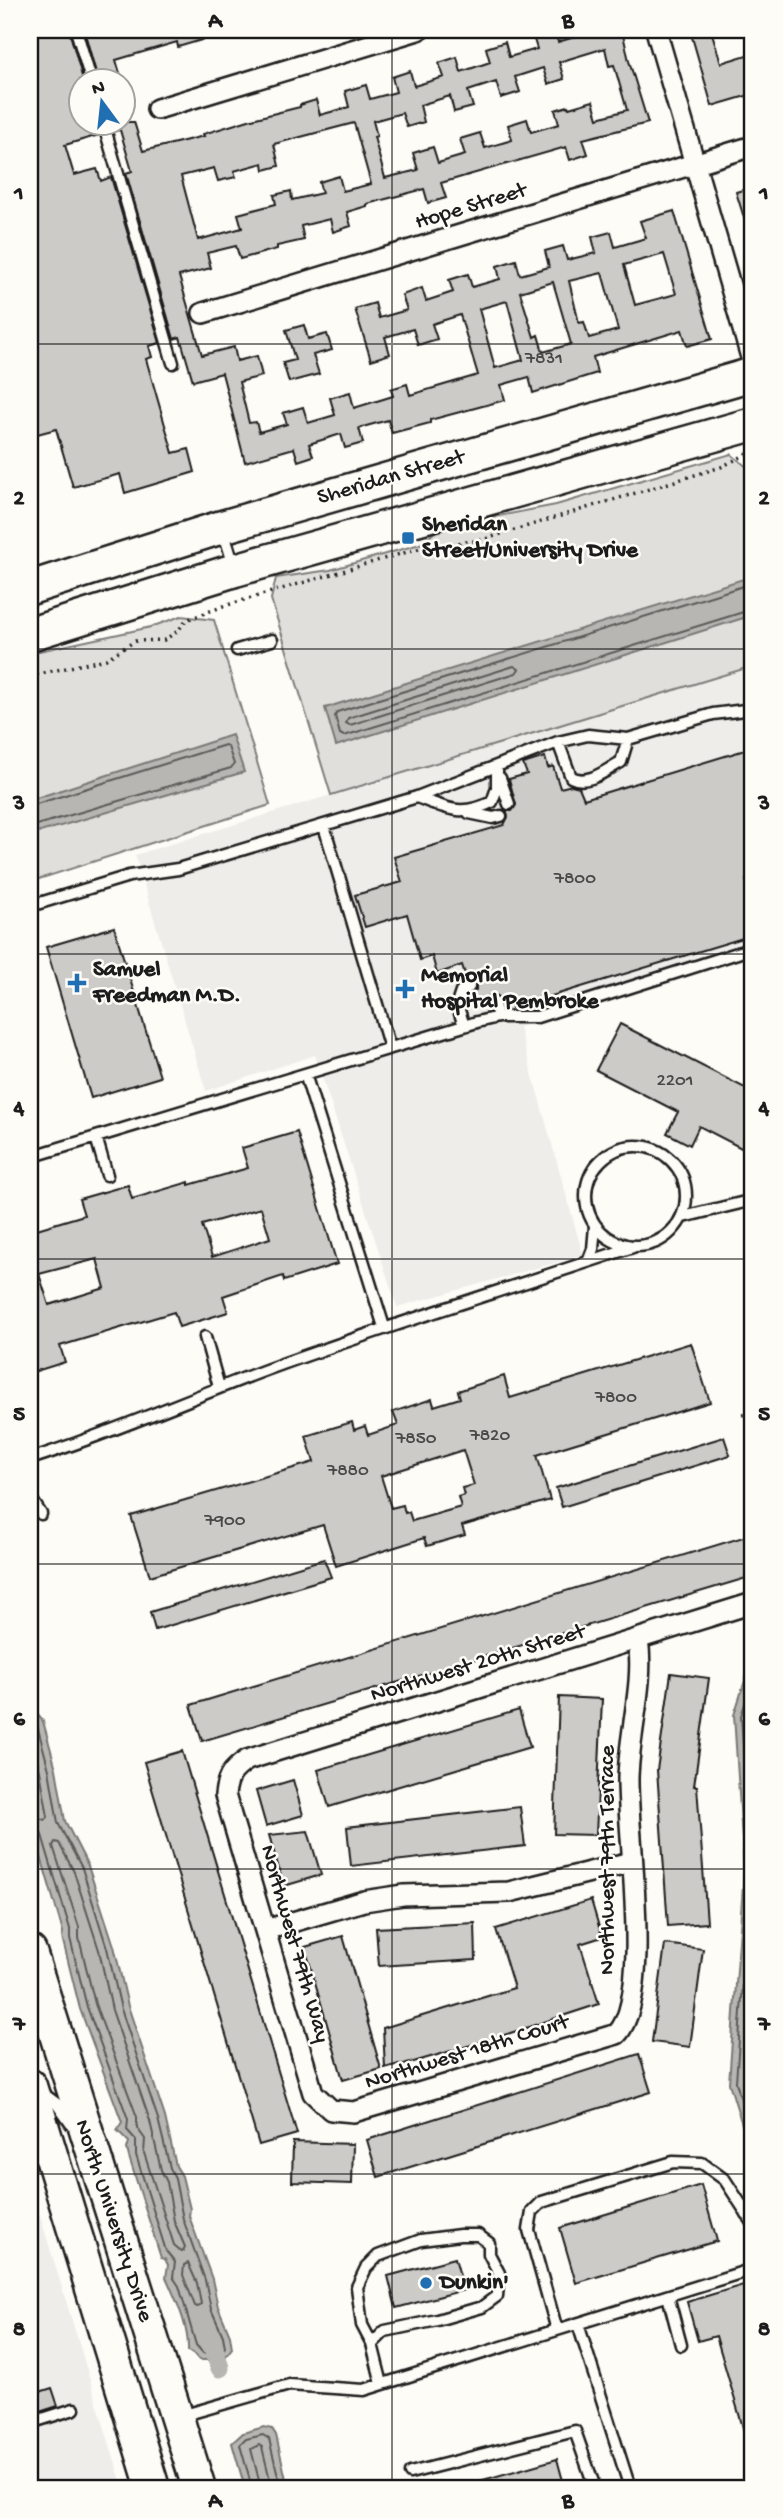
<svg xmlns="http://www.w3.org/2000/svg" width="783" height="2518" font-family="'Gochi Hand',sans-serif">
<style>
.built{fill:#eeede9}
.green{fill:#e0dfdb;stroke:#7e7e7c;stroke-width:2}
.water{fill:#b7b6b2;stroke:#797876;stroke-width:2}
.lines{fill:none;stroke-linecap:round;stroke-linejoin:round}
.shore{stroke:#5a5a58;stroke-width:2}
.canal{stroke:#b7b6b2;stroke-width:19}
.building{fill:#cccbc8;stroke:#1c1c1c;stroke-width:2;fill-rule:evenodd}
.lane-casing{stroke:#1c1c1c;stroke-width:15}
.street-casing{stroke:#1c1c1c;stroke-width:24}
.primary-casing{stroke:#1c1c1c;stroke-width:37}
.path{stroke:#1c1c1c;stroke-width:3.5;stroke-dasharray:2 5;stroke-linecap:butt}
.lane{stroke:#fdfcf7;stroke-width:10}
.street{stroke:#fdfcf7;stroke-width:19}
.primary{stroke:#fdfcf7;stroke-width:32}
.grid{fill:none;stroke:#1c1c1c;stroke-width:2;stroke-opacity:0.55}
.poi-dot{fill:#1f6fb2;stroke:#fdfcf7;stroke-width:2.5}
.labels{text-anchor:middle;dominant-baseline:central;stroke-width:5;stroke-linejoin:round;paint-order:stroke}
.number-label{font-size:19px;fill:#484847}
.street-label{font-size:23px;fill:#1c1c1c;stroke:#fdfcf7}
.poi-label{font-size:23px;font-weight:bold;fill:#1c1c1c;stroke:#fdfcf7;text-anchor:start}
.neatline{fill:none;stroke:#1c1c1c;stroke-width:2.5}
.grid-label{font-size:23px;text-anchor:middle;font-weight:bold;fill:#1c1c1c}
</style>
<rect width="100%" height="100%" fill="#fdfcf7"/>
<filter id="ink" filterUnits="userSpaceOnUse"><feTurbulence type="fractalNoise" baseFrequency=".0143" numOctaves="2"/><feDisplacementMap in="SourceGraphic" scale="14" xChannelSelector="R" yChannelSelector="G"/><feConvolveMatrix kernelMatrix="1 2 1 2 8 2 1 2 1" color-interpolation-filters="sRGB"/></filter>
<g filter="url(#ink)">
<!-- built -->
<path class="built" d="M753,666V951L519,1027L583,1255L397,1307L315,1055L206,1091L135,855Z
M30,2183L123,2488H30Z"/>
<!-- green -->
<path class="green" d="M731,454L753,472V666L331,795L271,599L276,578L330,570L420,544L441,527L556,505Z
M181,616L214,620L270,805L30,882V653L151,627Z"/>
<!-- water -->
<path class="water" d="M753,576V615L336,746L325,708Z
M232,735L244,772L30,835V800Z
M753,1663V2160L729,2083L744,1871L734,1715L750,1665Z
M30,1692L35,1712L43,1721L56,1769L65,1821L88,1866L114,1946L128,2006L165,2117L176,2166L182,2176L190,2209L189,2216L212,2279L218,2307L230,2335L232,2348L223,2360H199L193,2353L188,2351C189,2326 176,2300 166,2277L168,2265L165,2259L161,2258L129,2157L127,2149L129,2142L117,2130L122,2122L80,2009L62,1937L63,1932L34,1833L30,1828Z
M264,2427L272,2429L276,2435L288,2488H245L232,2443L243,2433Z"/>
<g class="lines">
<!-- shore -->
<path class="shore" d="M753,583L337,712L335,716L340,734L344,736L753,609
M514,666L519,669L516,673L350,725L346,723L348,718Z
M30,806L225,745L228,747L234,764L231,768L30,827
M753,1679L741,1716L751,1871L736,2082L753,2141
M30,1716L37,1725L49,1770L58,1823L82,1868L107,1948L121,2009L158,2119L170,2168L175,2179L183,2219L205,2280L211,2309L223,2336L225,2347L220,2353H203L196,2345L179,2286L173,2277L175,2262L166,2251L136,2155V2140L127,2130L128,2119L87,2007L70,1938V1929L42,1835L38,1827L30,1824
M30,1732L40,1771L48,1817L45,1820L30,1815
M55,1842L59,1843L74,1872L99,1950L112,2010L150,2121L161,2170L167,2182L174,2221L185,2247L182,2252L174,2245L144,2153L145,2139L137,2128V2117L95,2004L79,1938V1927L53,1846Z
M753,1951L745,2081L753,2111
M188,2263L197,2283L201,2304L198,2307L195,2306L183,2275L184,2265Z
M252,2488L240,2445L246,2439L263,2435L269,2439L281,2488
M261,2488L251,2449L259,2445L262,2447L272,2488"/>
<!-- canal -->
<path class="canal" d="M210,2335L220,2368"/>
</g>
<!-- building -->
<path class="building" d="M30,30H69L83,80H80V122H96L99,135L65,145L74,175L97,169L101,181L111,177L160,343L149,346L152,357L146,359L173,453L189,449L195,472L125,493L120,474L73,487L56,429L30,436Z
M84,30H222V34L178,47L177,42L116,60L122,80H98Z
M542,30H554L558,42L588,33L587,30H622L629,61L648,123L583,139L588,154L570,160L566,147L441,183L446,198L428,203L424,189L367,204V206L347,212L351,226L333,232L330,219L301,226L304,240L277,246V249L240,259L236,246L207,253L211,268L179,276L202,355L234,347L237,361L257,356L262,376L239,382L249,423L256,422L259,432L287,424L283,413L303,407L308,423L335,415L330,398L350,392L354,408L393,396L391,389L407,384L410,395L478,375L460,315L432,324L437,339L418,345L413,329L385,337L390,354L371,360L355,309L375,303L379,318L407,310L402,295L422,288L426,301L453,292L449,280L468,274L472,287L500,279L497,266L516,260L520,275L549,267L545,251L563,246L567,260L596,253L592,237L611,232L615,247L646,238L640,221L674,211L712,339L687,346L682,330L593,357L597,373L533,393L529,377L501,385L505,400L430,420V423L392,433L388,420L359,428L363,443L345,448L341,434L309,444L313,456L298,461L294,448L245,462L222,373L193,381L180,337L174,339L126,173L132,171L120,130L113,131L111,122H134L143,151L204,136L203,134L252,119L300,107V105L316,100L320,115L349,107L345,91L366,85L370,99L396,92L392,77L410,71L414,86L444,77L439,63L457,57L461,72L490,62L486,48L505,42L509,57L537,49L532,33ZM605,48L609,66L614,65L627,110L598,118L593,101L569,108L568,106L555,110L559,124L531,132L527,119L508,125L512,140L485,148L480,133L460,139L465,155L438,163L433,147L413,153L418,170L385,178L374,137L377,136L373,121L402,113L407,127L424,122L420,105L450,96L454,112L473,107L468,91L496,82L501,98L520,92L515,77L543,68L548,84L564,79L559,62ZM354,123L371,184L343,191L339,176L319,182L322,193L292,200L291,191L274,195L276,204L238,214L242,228L198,240L181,176L214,168L218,181L236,177L234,171L263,163L264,170L279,166L274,144ZM664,254L676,294L635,305L624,265ZM602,273L618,330L589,338L584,322L579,323L569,281ZM553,282L571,344L543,352L538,335L534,337L520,292ZM507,301L523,360L495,368L479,309Z
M690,30H711L721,63L753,53V94L712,106Z
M753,187V236L750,237L736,192Z
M304,325L308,339L327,334L332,350L313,355L319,374L289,382L283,363L295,360L286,330Z
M748,749L753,763V878L746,880L753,904V935L512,1008L507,996L500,998L494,994L487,997L486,1003L475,1006L471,994L476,990V984L472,980H467L462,965L437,974L432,956L420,960L407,914L365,927L355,895L402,882L394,857L504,825L508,817L506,811H512L516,805L509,779L527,774L523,764L545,757L548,768L553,766L560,788L572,785L579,787L584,799Z
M114,927L160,1077L91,1098L46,947Z
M620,1024L753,1092V1154L699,1126L690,1145L667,1133L678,1112L596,1070Z
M297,1132L337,1264L284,1281L283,1276L223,1296L228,1312L179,1327L174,1312L60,1346L65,1362L30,1373V1231L84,1215L79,1199L128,1185L132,1199L189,1182V1185L248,1168L242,1148ZM261,1208L270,1238L212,1257L202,1225ZM97,1259L105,1288L49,1305L39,1274Z
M691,1343L710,1402L537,1455L550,1500L462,1526L465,1535L427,1546L424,1538L336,1566L323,1525L150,1576L131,1516L314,1462L306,1436L352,1422L354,1430L365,1426L368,1435L398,1425L393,1412L432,1399L434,1406L460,1398L458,1391L504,1376L510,1398ZM463,1450L474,1485L462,1488L464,1495L458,1497L461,1507L412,1521L409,1512L405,1513L403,1505L391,1508L381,1476Z
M724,1437L730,1455L562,1507L556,1488Z
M753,1534V1576L202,1741L191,1705Z
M324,1559L331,1577L155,1630L150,1612Z
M671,1673L709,1678L694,1786H697L707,1923L668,1926L657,1770Z
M559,1697L602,1699L596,1835L554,1834Z
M519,1710L530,1747L329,1807L318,1770Z
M182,1751L297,2134L259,2145L144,1762Z
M293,1780L303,1815L266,1826L256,1791Z
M520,1807L525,1846L351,1866L347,1827Z
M308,1831L321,1875L284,1886L269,1835Z
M591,1900L602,1937L580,1944L599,2004L495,2038L400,2066L399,2064L385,2068L383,2028L514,1988L496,1929Z
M475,1923L476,1960L379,1966L376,1928Z
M343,1936L381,2069L343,2080L305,1947Z
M665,1944L703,1949L690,2047L652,2042Z
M639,2054L651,2092L378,2177L367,2140Z
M293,2142L353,2144L352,2184L292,2182Z
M701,2185L717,2241L576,2283L560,2228Z
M455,2258L464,2290L396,2308L388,2276Z
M753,2282V2448H749L716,2336L698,2341L687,2302Z
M52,2388L58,2406L30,2415V2395Z
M557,2459L565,2488H470L469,2484Z"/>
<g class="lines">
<defs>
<path id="lane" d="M76,30L91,80
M103,122L173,363
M223,530L234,566
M237,650L272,640
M558,742L571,777C588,786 606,770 621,762L628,739
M500,778L509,804
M417,797C448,809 461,817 492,802L497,788V767
M469,813L493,818L501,816
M324,826L390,1048
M30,906L129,876L178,869L417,797L558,742L588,735L628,739L713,714L753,709
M493,1001L498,1017
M464,1026L457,1004L461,992L469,987
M305,1074L384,1327
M96,1137L107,1175
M586 1196a50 50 0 1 1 100 0a50 50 0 1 1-100 0Z
M30,1157L477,1022L498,1017H537L753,948
M683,1217L753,1200
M588,1262L593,1249L595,1226
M205,1337L219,1387
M30,1459C113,1433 192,1397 274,1367C393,1324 513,1287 633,1247
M30,1497L41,1514
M41,2092L57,2104L71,2124
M668,2296L681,2345
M578,2324L630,2488
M557,2330L529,2230L532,2212L542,2202L673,2162L702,2163L725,2180L753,2223
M372,2344L385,2331L437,2320L482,2307L497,2296L499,2273L489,2254V2243L478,2235H460L421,2240L378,2256L366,2268L357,2287L362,2325L372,2344L382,2384
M181,2416L289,2385L364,2390L753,2269
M30,2423L74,2409
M410,2473L575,2431L595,2488"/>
<path id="street" d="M656,30L753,364
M157,109L418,30
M203,313L753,146
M638,1640C645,1682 629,1733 628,1778C627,1834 653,1996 617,2034L354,2112L331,2110L313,2093L225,1795C227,1777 232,1770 247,1760L753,1603
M265,1930L364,1901L403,1895L509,1892L631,1862"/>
<path id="primary" d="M30,588L222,527L753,374
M30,634L235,570L753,424
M30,1952L199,2488
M30,2086L153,2488"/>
</defs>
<!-- lane casing -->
<use href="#lane" class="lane-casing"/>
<!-- street casing -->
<use href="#street" class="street-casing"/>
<!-- primary casing -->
<use href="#primary" class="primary-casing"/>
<!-- path -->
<path class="path" d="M30,676L106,659L135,641L164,640L178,631L186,620L224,606L424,547L482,540L721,467L753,451
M753,1255C743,1267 749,1282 753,1296
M742,1415L753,1412"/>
<!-- lane -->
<use href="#lane" class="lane"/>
<!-- street -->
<use href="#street" class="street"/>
<!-- primary -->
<use href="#primary" class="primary"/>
</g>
</g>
<!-- grid -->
<path class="grid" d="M392,30V2488M30,344H753M30,649H753M30,954H753M30,1259H753M30,1564H753M30,1869H753M30,2174H753"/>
<!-- markers -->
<g class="poi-dot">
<rect x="401" y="531" width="14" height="14" rx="3.5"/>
<path d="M73.5 972.5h7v7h7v7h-7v7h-7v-7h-7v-7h7z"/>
<path d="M401.5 978.5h7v7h7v7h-7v7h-7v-7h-7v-7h7z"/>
<circle cx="426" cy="2283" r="7"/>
</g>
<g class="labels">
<!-- number labels -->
<g class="number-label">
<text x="544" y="359">7831</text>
<text x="575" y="879">7800</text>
<text x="675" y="1081">2201</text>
<text x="616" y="1398">7800</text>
<text x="490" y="1436">7820</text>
<text x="416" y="1439">7850</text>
<text x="348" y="1471">7880</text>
<text x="225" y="1521">7900</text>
</g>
<!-- street labels -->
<g class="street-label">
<text transform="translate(471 207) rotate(-17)">Hope Street</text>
<text transform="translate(391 478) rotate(-16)">Sheridan Street</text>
<text transform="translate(478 1664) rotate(-17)">Northwest 20th Street</text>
<text transform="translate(608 1860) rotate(-90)">Northwest 79th Terrace</text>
<text transform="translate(294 1944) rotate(74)">Northwest 79th Way</text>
<text transform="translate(467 2053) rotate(-17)">Northwest 18th Court</text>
<text transform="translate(113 2221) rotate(72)">North University Drive</text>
</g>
<!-- poi labels -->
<g class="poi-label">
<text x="422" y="525">Sheridan<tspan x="422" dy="26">Street/University Drive</tspan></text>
<text x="93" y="970">Samuel<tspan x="93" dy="26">Freedman M.D.</tspan></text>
<text x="421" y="976">Memorial<tspan x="421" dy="26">Hospital Pembroke</tspan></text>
<text x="440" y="2283">Dunkin'</text>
</g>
</g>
<!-- margin -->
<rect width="783" height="2518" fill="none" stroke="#fdfcf7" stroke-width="77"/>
<!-- north arrow -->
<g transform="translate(102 102) rotate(345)"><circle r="33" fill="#fdfcf7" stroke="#a3a29f" stroke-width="2"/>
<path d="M0-5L12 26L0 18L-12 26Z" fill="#1f6fb2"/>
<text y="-10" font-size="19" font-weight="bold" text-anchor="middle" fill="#1c1c1c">N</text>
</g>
<rect x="38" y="38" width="706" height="2442" class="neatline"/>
<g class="grid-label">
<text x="215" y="27">A</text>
<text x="568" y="27">B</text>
<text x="19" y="199">1</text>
<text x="764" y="199">1</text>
<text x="19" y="504">2</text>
<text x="764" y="504">2</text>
<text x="19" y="809">3</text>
<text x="764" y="809">3</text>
<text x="19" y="1114">4</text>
<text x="764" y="1114">4</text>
<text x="19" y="1420">5</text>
<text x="764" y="1420">5</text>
<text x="19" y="1725">6</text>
<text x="764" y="1725">6</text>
<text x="19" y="2030">7</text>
<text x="764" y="2030">7</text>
<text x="19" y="2335">8</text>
<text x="764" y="2335">8</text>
<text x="215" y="2507">A</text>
<text x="568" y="2507">B</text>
</g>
</svg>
